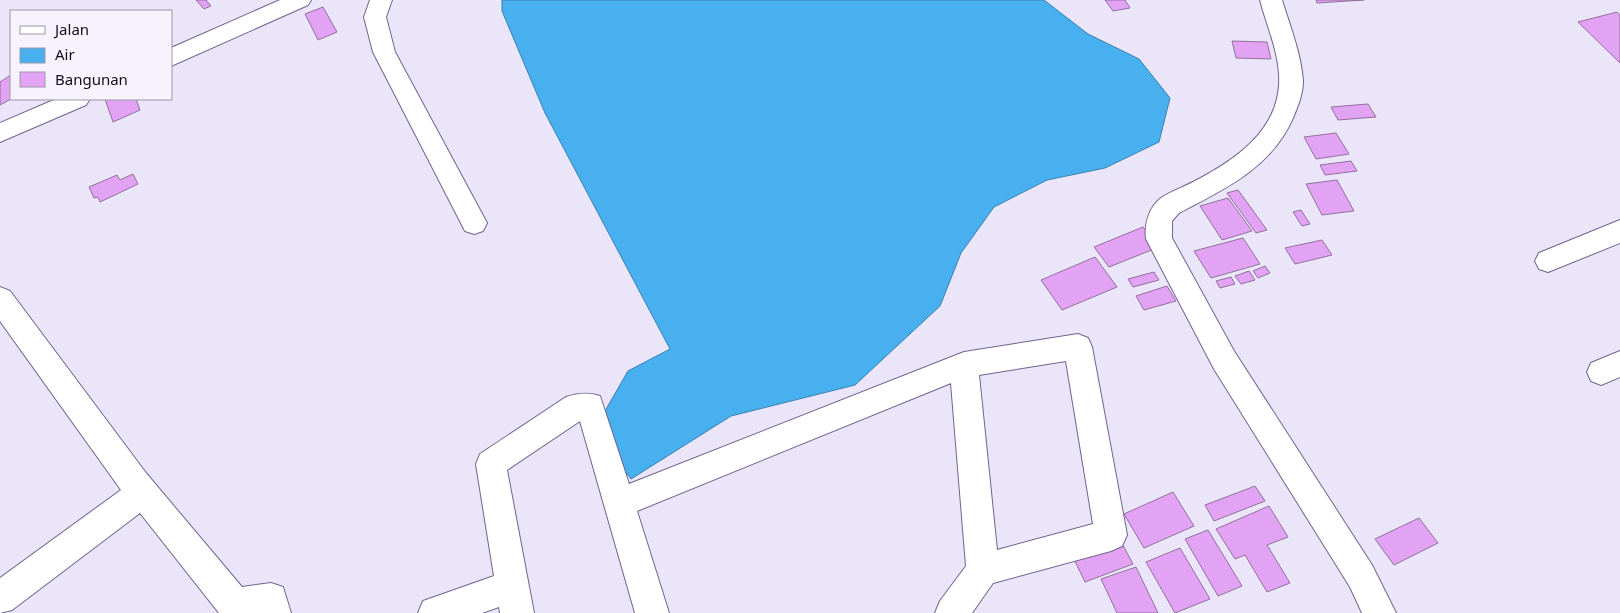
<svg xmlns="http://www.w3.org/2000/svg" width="1620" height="613" font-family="'Noto Sans',sans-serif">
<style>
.water{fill:#48b0ee;stroke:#3880b0}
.building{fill:#e2a3f4;stroke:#907199}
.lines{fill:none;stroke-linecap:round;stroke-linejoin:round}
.minor-casing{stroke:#71648f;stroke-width:2}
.minor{fill:#fff;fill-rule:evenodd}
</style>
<rect width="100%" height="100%" fill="#eae5f8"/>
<!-- water -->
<path class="water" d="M502,0H1044L1088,34L1139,59L1170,98L1159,142L1105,168L1047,180L994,207L961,253L940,306L855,385L731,416L631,479L617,461L605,411L628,371L670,349L545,113L502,11Z"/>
<!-- building -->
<path class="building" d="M196,0H206L211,6L204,9Z
M1105,0H1125L1130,8L1113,11Z
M1316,0H1364L1317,3Z
M323,7L337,32L318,40L305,14Z
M1617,12L1620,15V63L1578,22Z
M1232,41L1267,42L1271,59L1236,58Z
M11,75V99L0,105V82Z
M105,99H136L140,110L113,122Z
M1368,104L1376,117L1338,120L1331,107Z
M1336,133L1349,154L1316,159L1304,137Z
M1351,161L1357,171L1325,175L1320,165Z
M133,174L138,184L100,202L98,197L94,198L89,187L117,175L120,180Z
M1337,180L1354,211L1322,215L1306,184Z
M1238,190L1267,230L1256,233L1227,193Z
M1228,198L1252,231L1222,240L1200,206Z
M1301,210L1310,224L1302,226L1293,212Z
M1143,227L1159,247L1109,267L1094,247Z
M1243,238L1260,264L1211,278L1194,251Z
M1322,240L1332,255L1295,264L1285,248Z
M1095,257L1117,287L1062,310L1041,280Z
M1265,266L1270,273L1258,278L1253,271Z
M1249,271L1255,280L1241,284L1235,276Z
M1154,272L1159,280L1133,287L1128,279Z
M1231,277L1235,284L1220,288L1216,281Z
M1167,286L1176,301L1144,310L1136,296Z
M1255,486L1265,501L1214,521L1205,505Z
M1173,492L1194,526L1144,548L1124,514Z
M1269,506L1288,537L1267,545L1290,583L1267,592L1245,555L1235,559L1216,529Z
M1419,518L1438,543L1394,565L1375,539Z
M1208,530L1242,586L1218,596L1185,539Z
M1120,540L1133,564L1085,582L1073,557Z
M1180,548L1210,599L1175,613L1146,562Z
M1136,567L1158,613H1117L1101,579Z"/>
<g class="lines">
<defs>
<path id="minor" d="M280,0H311L308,5L171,66V48Z
M370,0H392L386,17L395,52L487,223L483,231L474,234L465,231L373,52L364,17Z
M1260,0H1282C1290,26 1301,53 1303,81C1303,94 1298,106 1293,118C1271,168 1225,189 1179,213L1172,221V238L1234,351L1372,565L1396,613H1362L1350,587L1214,369L1146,239C1144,224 1149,207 1161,198C1171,191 1184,187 1195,181C1233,161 1276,133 1279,85C1281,57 1267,27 1260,0Z
M56,99H90L86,105L0,142V123Z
M1620,220V243L1548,272L1539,269L1535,261L1539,253Z
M0,287L10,291L146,473L242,587L271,583L283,587L291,613H219L140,513L12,610L0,613V578L121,490L0,321Z
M1078,334L1088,338L1092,347L1127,535L1122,546L1111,551L993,583L972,613H935L940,601L966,566L951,383L637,511L669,613H635L580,421L507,470L534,613H500L499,607L482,613H418L423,601L494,576L476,464L480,454L566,397C578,393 588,392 600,396L629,484L964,352ZM1066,361L1093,524L997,550L979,375Z
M1620,351V377L1601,385L1591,381L1587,372L1591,363Z"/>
</defs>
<!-- minor casing -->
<use href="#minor" class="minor-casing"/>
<!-- minor -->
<use href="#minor" class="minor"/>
</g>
<!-- legend -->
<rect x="10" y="10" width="162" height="90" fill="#f6f3fe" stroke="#9c98a5"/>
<rect x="20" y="26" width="25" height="8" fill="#ffffff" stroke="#9c98a5"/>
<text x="55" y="35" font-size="15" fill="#140f1f">Jalan</text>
<rect x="20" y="48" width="25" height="15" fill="#48b0ee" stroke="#9c98a5"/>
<text x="55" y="60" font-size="15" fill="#140f1f">Air</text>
<rect x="20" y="72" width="25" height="15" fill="#e2a3f4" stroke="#9c98a5"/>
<text x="55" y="85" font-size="15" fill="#140f1f">Bangunan</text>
</svg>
